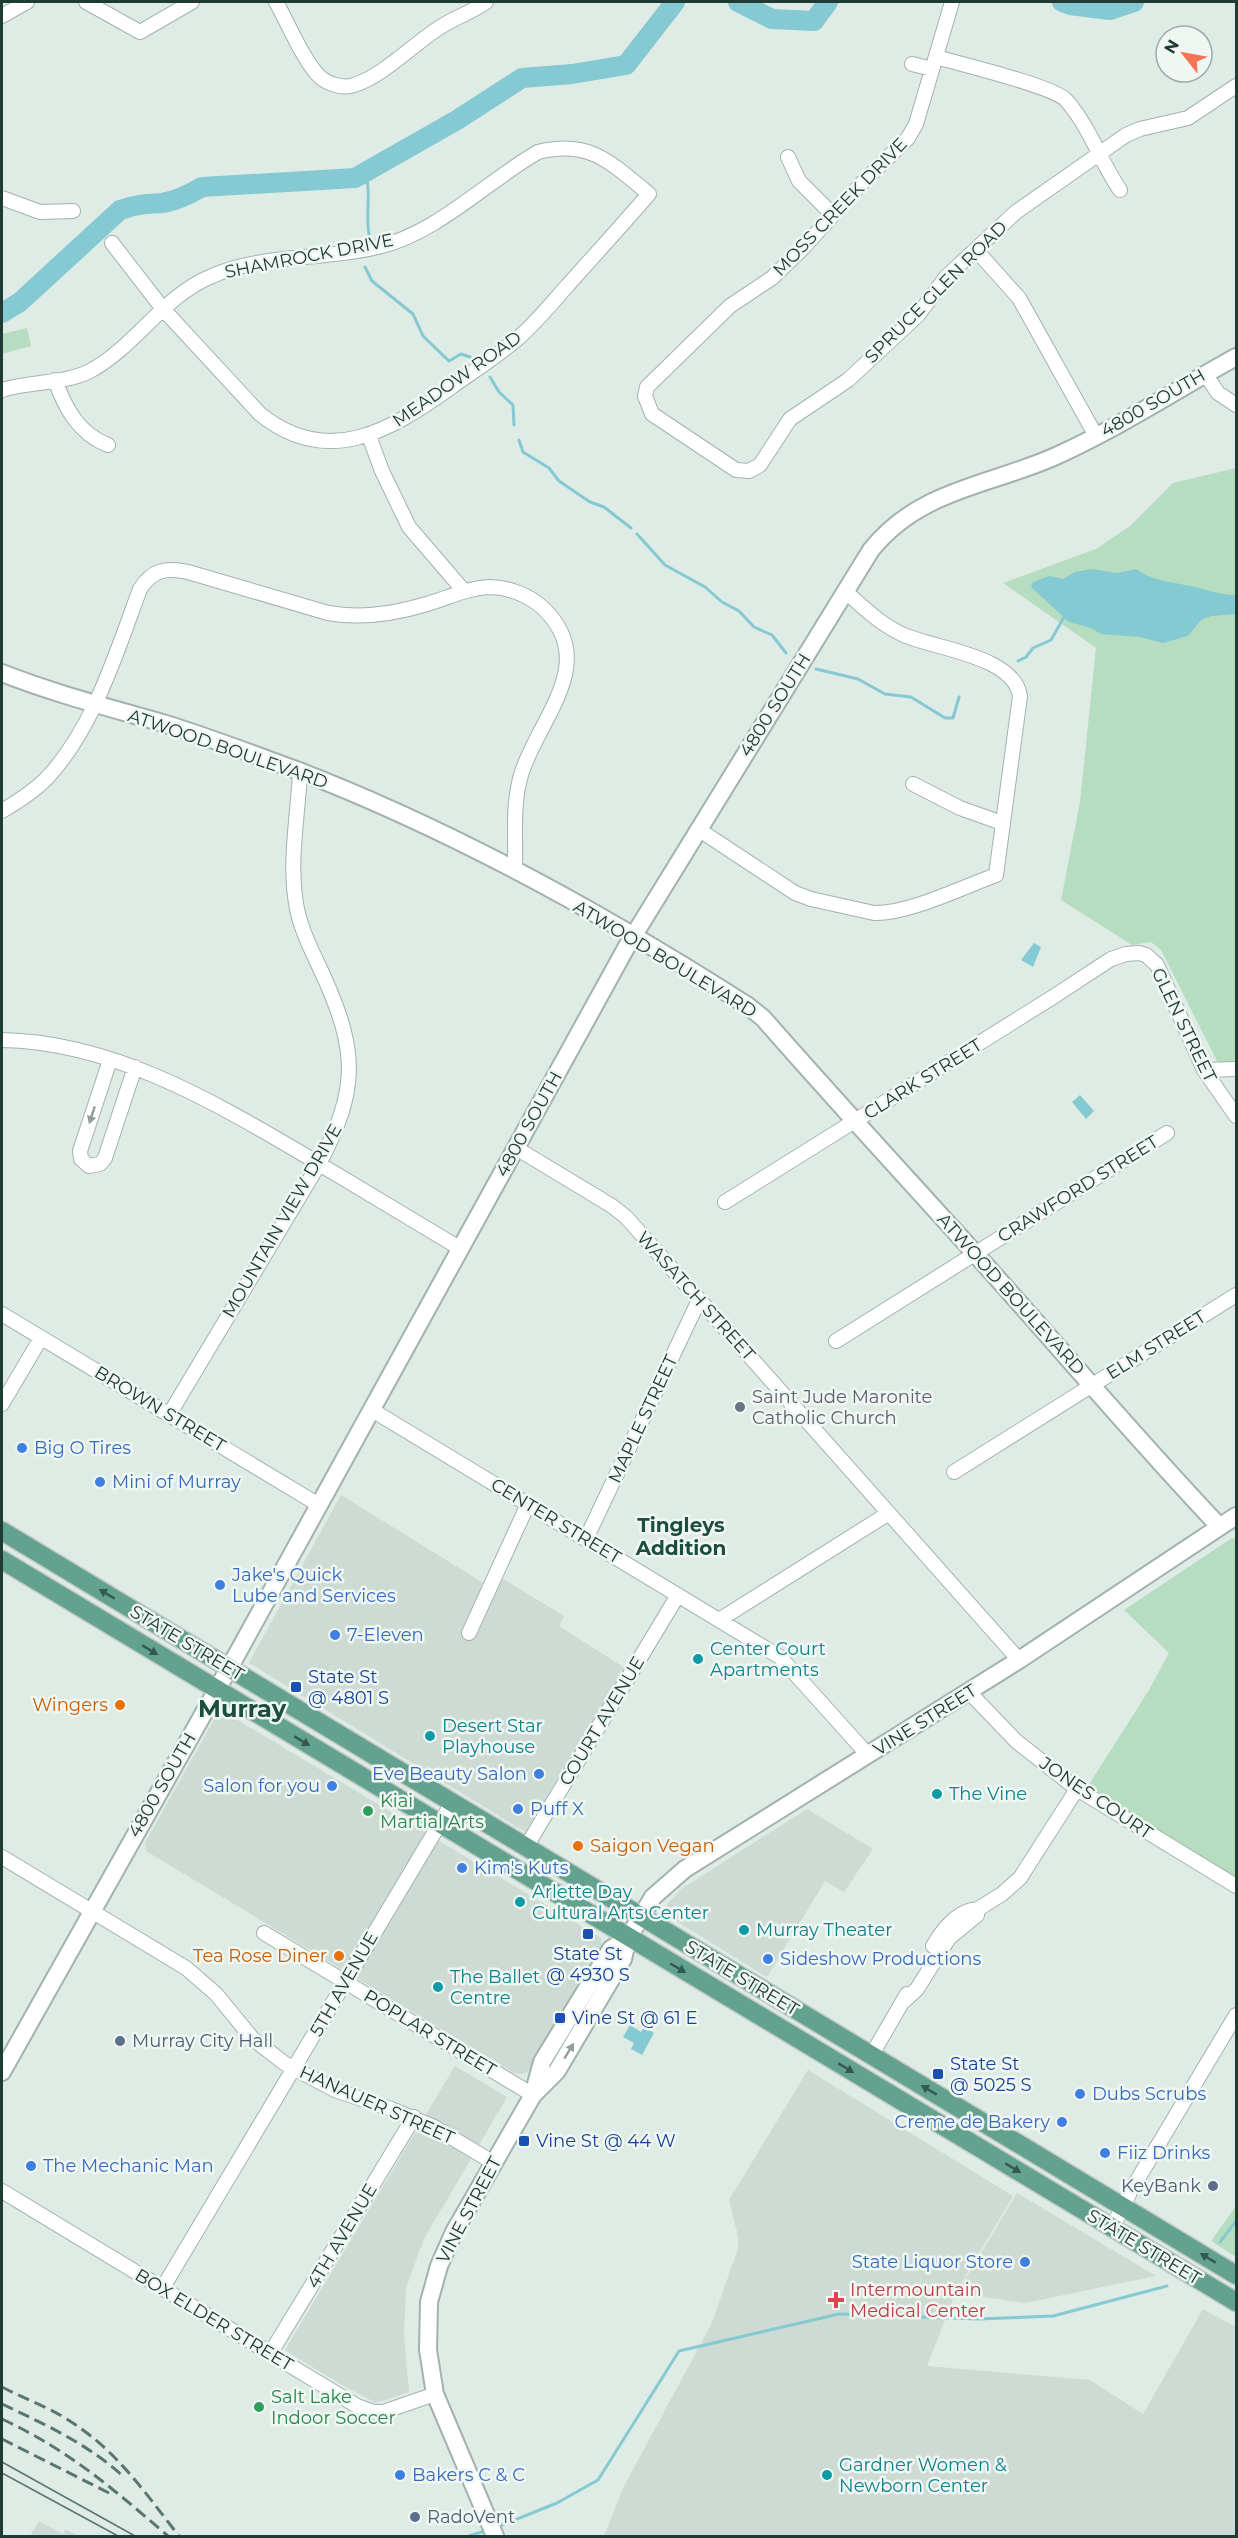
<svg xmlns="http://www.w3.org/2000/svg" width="1238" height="2538" font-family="Montserrat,sans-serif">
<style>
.built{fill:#cddbd4}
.green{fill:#b7ddc0}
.water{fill:#85c9d2}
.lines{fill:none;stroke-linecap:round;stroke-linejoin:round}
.stream{stroke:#85c9d2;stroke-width:3}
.river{stroke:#85c9d2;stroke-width:20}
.minor-casing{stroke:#a2b3ac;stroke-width:16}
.tertiary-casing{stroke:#a2b3ac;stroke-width:20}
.primary-casing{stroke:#c1c8c6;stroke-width:21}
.minor{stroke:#fff;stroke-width:14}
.tertiary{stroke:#fff;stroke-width:16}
.primary{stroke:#62a28f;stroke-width:18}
.tram{stroke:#5a776e;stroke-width:1.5}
.rail{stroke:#5a776e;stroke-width:3;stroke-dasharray:12 6;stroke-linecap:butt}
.oneway{fill:#909d99}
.oneway2{fill:#345a4f}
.worship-dot{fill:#6b7280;stroke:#f0f7f3;stroke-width:2}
.shop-dot{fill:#3f7fe0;stroke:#f0f7f3;stroke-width:2}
.culture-dot{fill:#0f9aa8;stroke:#f0f7f3;stroke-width:2}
.transit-dot{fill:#1a4fb4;stroke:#f0f7f3;stroke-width:2}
.food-dot{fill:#e8710a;stroke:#f0f7f3;stroke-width:2}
.leisure-dot{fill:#2e9e5b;stroke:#f0f7f3;stroke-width:2}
.service-dot{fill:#5c6f8a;stroke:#f0f7f3;stroke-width:2}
.health-dot{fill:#e0444e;stroke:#f0f7f3;stroke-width:2}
.labels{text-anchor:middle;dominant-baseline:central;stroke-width:5;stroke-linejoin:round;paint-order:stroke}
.street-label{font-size:18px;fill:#203b33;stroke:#f0f7f3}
.worship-label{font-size:18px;fill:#5b616d;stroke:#f0f7f3;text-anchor:start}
.shop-label{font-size:18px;fill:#366cbe;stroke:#f0f7f3;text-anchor:start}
.culture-label{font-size:18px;fill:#0d838f;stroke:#f0f7f3;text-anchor:start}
.transit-label{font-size:18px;fill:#164399;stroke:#f0f7f3;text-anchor:start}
.food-label{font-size:18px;fill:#c56008;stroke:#f0f7f3;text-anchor:end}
.leisure-label{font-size:18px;fill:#27864d;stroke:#f0f7f3;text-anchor:start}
.service-label{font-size:18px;fill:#4e5e75;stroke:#f0f7f3;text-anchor:start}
.health-label{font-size:18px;fill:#be3a42;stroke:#f0f7f3;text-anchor:start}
.neighbourhood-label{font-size:20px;font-weight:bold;fill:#1b4e3f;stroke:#f0f7f3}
.district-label{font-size:24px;font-weight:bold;fill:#1b4e3f;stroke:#f0f7f3}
</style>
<rect width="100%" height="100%" fill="#dfebe5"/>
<!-- built -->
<path class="built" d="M341,1495L493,1589L500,1577L564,1616L559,1626L625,1668L525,1832L249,1663Z
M221,1710L601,1938L602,1950L528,2072L521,2074L514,2073L146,1851L145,1843L217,1714Z
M807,1809L873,1849L844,1892L825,1881L767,1977L668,1916L666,1911L668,1903L681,1889Z
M455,2066L507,2097L424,2239L406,2288L404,2334L409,2392L376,2403L340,2384L285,2350Z
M808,2070L1013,2196L956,2292L927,2366L1090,2380L1143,2414L1203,2309L1236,2327V2536H604L623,2488L711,2325L738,2249V2236L729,2200Z
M1017,2193L1156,2276L1025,2303L957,2293Z
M39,2521L63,2534L66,2529L76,2535L30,2536Z"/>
<!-- green -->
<path class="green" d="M27,328L31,346L2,354V334Z
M1236,468V1061L1218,1063L1161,950L1151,942L1132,945L1061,900L1080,802L1096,648L1003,583L1096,549L1130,526L1173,483Z
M1232,1538L1236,1539V1877L1088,1786L1149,1690L1169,1653L1124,1610Z
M1236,2206V2257L1211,2241Z"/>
<!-- water -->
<path class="water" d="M1092,569L1117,573L1136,569C1151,580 1171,582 1190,586C1206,589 1219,595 1236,595V614L1211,616L1201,620L1188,636L1163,643L1140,637L1101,634L1091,628L1069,622L1031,587L1033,582L1049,576L1063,579L1075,572Z
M1034,943L1041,947L1033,967L1021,960Z
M1080,1095L1094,1111L1086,1119L1072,1102Z
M630,2025L641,2032L644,2027L654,2033L642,2055L631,2049L634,2043L623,2037Z"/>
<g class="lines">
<!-- stream -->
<path class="stream" d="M365,172C372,193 365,213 369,234
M365,267L372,281L413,314L423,336L449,361L461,354L470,357
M490,377L499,392L513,405L514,425
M519,440L523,452L549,468L559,481L590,502L604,507L631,528
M637,534L665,565L705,587L722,602L739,611L754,627L772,635L786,653
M1018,661L1026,657L1033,648L1051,640L1064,617
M816,669L858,679L885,694L911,697L945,718H953L959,697
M1220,2242L1236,2221
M497,2527L557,2503L598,2480L679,2351L839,2314L978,2319L1053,2316L1167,2286
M469,2536L485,2531"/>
<!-- river -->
<path class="river" d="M738,2L772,19L814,21L828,2
M1062,2L1070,5L1110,10L1134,2
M2,313L20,302L120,210C138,204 144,204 162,203C177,201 190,194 202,187L355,178L457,120L522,78L572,74L626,65L675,2"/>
<defs>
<path id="minor" d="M86,2L140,32L192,2
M276,2C287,21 304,62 320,77C328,84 343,89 354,85C385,75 414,43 442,26C456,17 472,12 486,2
M952,2L916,124L908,138L861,184L803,248L772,278L730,306L647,387L645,396L652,414L736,470L749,471L760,465L790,419L848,380L918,315L946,277L1016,212L1126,135L1140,129L1188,118L1236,86
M2,16L27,2
M936,57C960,64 1053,86 1066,100C1090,127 1100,161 1120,190
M912,64L932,69
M788,157L799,181L833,215
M2,198L40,212L73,211
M976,250L1019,298L1096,436
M1205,374L1218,393L1236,405
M55,380C65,408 79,434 108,445
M2,390C30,381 65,384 90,371C136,346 163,296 212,276C261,254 325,260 378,247C436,234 486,182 538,152C590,139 611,163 649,194C622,225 594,256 567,286C551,304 535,324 517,339C496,357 472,372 450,388C391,430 328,469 260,414L163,309L112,243
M369,436L382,471L409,527L464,591
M913,784L960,808L1002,823
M2,811C17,802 33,792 46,779C93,730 117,651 140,589C152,570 166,567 188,572L328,613C362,619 394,614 427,604C448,598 467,588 489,587C508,587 529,595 543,608C601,663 537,720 521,775C512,806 516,839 515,870
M698,829L795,893L811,899L874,913C908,914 963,887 996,875L1020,696C1014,656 936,649 904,635C881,625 864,608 845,591
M2,1040C111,1042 209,1099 301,1153C354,1185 408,1217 461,1249
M110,1060L80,1151L81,1159L89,1166L100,1164L105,1158L135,1067
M1204,1070L1236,1069
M516,1148L612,1206L626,1217L1019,1660
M725,1202L1053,997L1111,959L1126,954L1139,953L1146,955L1157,965L1204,1070L1236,1116
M2,1314L319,1505
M836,1341L1167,1133
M2,1404L41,1338
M372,1410L780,1657L868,1755
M169,1415L319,1164C358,1090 358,1053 324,977C314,955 302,933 297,909C288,864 298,817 300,772
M954,1472L1236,1295
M586,1539L699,1300
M719,1620L889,1513
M469,1633L528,1504
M969,1692L1016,1741L1077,1789L1236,1886
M526,1847L678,1595
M2,1857L186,1968L216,1994L252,2038L284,2063L335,2090L391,2109L434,2127L494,2163
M264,1933L533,2095
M933,1946C943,1929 958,1910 978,1909
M904,2001L917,1989L949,1938L977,1915L978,1909L1002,1894L1020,1878L1077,1789
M871,2056L907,1994
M2,2191L357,2406L374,2412H383L435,2394
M1112,2228L1130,2192L1236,2015
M162,2289L452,1803
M270,2354L414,2117"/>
<path id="tertiary" d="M2,673C55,694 111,708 166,724C211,738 255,755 299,771C454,831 609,917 748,1006L763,1018C840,1106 919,1191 997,1278C1071,1361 1143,1446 1219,1526
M2,2072L237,1654L626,948L871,550C920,489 989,486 1056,456C1118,428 1176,390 1236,357
M533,2095L557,2071L623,1959L628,1938L653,1897L685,1869L1019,1660L1236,1516
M495,2536L435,2394L428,2350L429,2302L439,2266L454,2232L533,2095L542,2062L611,1949L628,1938"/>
<path id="primary" d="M2,1531L1236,2275
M2,1560L1236,2302"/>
</defs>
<!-- minor casing -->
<use href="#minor" class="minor-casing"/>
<!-- tertiary casing -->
<use href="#tertiary" class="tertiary-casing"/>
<!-- primary casing -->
<use href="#primary" class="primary-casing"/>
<!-- minor -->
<use href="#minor" class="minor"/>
<!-- tertiary -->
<use href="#tertiary" class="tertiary"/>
<!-- primary -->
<use href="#primary" class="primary"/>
<!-- tram -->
<path class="tram" d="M2,2462L135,2536
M2,2473L118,2536"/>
<!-- rail -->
<path class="rail" d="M2,2387C21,2397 42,2405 60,2415C114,2446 142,2489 179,2536
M2,2404C46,2425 88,2444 124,2477
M2,2419C70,2451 112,2488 168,2536
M2,2439L109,2493"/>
</g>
<!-- one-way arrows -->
<defs><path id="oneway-solid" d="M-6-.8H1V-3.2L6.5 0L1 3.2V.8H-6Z" transform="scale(1.5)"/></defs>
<g class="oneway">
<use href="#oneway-solid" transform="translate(92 1115) rotate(108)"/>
<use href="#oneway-solid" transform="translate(569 2051) rotate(-59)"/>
</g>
<g class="oneway2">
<use href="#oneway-solid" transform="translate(107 1594) rotate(-149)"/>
<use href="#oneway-solid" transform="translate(150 1650) rotate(31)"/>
<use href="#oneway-solid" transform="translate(302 1741) rotate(31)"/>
<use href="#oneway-solid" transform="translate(678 1968) rotate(30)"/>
<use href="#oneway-solid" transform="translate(846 2068) rotate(31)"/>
<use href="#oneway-solid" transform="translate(929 2090) rotate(-149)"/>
<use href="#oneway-solid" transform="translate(1013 2168) rotate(31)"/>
<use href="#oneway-solid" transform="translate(1208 2258) rotate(-149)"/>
</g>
<!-- markers -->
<circle class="worship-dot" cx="740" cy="1407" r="6"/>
<g class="shop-dot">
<circle cx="22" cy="1448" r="6"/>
<circle cx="100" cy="1482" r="6"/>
<circle cx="220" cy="1585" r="6"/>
<circle cx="335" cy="1635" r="6"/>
<circle cx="539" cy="1774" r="6"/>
<circle cx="332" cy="1786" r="6"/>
<circle cx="518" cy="1809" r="6"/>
<circle cx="462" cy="1868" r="6"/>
<circle cx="768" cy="1959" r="6"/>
<circle cx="1080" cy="2094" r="6"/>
<circle cx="1062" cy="2122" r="6"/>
<circle cx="1105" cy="2153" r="6"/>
<circle cx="31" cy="2166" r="6"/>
<circle cx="1025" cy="2262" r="6"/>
<circle cx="400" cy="2475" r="6"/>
</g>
<g class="culture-dot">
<circle cx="698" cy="1659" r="6"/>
<circle cx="430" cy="1736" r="6"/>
<circle cx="937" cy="1794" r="6"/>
<circle cx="520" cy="1902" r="6"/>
<circle cx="744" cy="1930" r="6"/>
<circle cx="438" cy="1987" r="6"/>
<circle cx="827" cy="2475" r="6"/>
</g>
<g class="transit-dot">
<rect x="290" y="1681" width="12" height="12" rx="3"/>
<rect x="582" y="1928" width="12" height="12" rx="3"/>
<rect x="554" y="2012" width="12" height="12" rx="3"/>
<rect x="932" y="2068" width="12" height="12" rx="3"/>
<rect x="518" y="2135" width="12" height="12" rx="3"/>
</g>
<g class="food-dot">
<circle cx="120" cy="1705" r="6"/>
<circle cx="578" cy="1846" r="6"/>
<circle cx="339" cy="1956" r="6"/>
</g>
<g class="leisure-dot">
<circle cx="368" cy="1811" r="6"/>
<circle cx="259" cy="2407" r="6"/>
</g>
<g class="service-dot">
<circle cx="120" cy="2041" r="6"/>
<circle cx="1213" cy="2186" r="6"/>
<circle cx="415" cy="2517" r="6"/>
</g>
<path class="health-dot" d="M833 2291h6v6h6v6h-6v6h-6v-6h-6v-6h6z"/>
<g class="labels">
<!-- street labels -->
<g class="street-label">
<text transform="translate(840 207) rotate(-46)">MOSS CREEK DRIVE</text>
<text transform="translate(309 256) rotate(-11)">SHAMROCK DRIVE</text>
<text transform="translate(936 292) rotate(-45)">SPRUCE GLEN ROAD</text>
<text transform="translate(457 379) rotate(-35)">MEADOW ROAD</text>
<text transform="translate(1153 403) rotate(-30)">4800 SOUTH</text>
<text transform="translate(775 705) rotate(-58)">4800 SOUTH</text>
<text transform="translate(228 749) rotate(19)">ATWOOD BOULEVARD</text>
<text transform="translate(665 959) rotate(31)">ATWOOD BOULEVARD</text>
<text transform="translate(1184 1025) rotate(64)">GLEN STREET</text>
<text transform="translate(923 1079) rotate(-32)">CLARK STREET</text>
<text transform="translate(529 1124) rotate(-61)">4800 SOUTH</text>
<text transform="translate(1078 1189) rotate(-32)">CRAWFORD STREET</text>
<text transform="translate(282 1221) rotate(-60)">MOUNTAIN VIEW DRIVE</text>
<text transform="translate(1011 1294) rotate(48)">ATWOOD BOULEVARD</text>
<text transform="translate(696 1296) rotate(48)">WASATCH STREET</text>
<text transform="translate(1156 1345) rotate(-32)">ELM STREET</text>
<text transform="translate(160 1409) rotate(31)">BROWN STREET</text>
<text transform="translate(643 1419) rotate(-65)">MAPLE STREET</text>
<text transform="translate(556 1521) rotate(31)">CENTER STREET</text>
<text transform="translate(187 1643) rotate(31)">STATE STREET</text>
<text transform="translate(925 1720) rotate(-32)">VINE STREET</text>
<text transform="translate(602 1721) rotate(-59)">COURT AVENUE</text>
<text transform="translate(162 1785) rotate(-60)">4800 SOUTH</text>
<text transform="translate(1096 1798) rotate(34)">JONES COURT</text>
<text transform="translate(742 1978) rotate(31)">STATE STREET</text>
<text transform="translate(344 1984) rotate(-60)">5TH AVENUE</text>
<text transform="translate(430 2033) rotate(31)">POPLAR STREET</text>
<text transform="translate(377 2105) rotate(24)">HANAUER STREET</text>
<text transform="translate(469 2210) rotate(-62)">VINE STREET</text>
<text transform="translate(342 2236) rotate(-59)">4TH AVENUE</text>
<text transform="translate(1144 2247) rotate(31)">STATE STREET</text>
<text transform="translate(214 2320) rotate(31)">BOX ELDER STREET</text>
</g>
<!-- worship labels -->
<g class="worship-label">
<text x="752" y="1397">Saint Jude Maronite<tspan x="752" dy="21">Catholic Church</tspan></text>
</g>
<!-- shop labels -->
<g class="shop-label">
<text x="34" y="1448">Big O Tires</text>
<text x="112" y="1482">Mini of Murray</text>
<text x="232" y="1575">Jake's Quick<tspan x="232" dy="21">Lube and Services</tspan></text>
<text x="347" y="1635">7-Eleven</text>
<text x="527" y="1774" text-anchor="end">Eve Beauty Salon</text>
<text x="320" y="1786" text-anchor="end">Salon for you</text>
<text x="530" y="1809">Puff X</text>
<text x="474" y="1868">Kim's Kuts</text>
<text x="780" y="1959">Sideshow Productions</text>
<text x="1092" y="2094">Dubs Scrubs</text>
<text x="1050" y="2122" text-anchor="end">Creme de Bakery</text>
<text x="1117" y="2153">Fiiz Drinks</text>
<text x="43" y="2166">The Mechanic Man</text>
<text x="1013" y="2262" text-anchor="end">State Liquor Store</text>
<text x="412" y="2475">Bakers C &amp; C</text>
</g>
<!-- culture labels -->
<g class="culture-label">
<text x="710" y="1649">Center Court<tspan x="710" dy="21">Apartments</tspan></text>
<text x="442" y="1726">Desert Star<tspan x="442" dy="21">Playhouse</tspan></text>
<text x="949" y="1794">The Vine</text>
<text x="532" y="1892">Arlette Day<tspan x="532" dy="21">Cultural Arts Center</tspan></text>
<text x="756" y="1930">Murray Theater</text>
<text x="450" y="1977">The Ballet<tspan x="450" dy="21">Centre</tspan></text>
<text x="839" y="2465">Gardner Women &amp;<tspan x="839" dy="21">Newborn Center</tspan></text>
</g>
<!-- transit labels -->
<g class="transit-label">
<text x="308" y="1677">State St<tspan x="308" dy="21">@ 4801 S</tspan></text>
<text x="588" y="1954" text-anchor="middle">State St<tspan x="588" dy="21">@ 4930 S</tspan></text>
<text x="572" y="2018">Vine St @ 61 E</text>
<text x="950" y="2064">State St<tspan x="950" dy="21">@ 5025 S</tspan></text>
<text x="536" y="2141">Vine St @ 44 W</text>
</g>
<!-- food labels -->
<g class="food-label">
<text x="108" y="1705">Wingers</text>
<text x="590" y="1846" text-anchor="start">Saigon Vegan</text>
<text x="327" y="1956">Tea Rose Diner</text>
</g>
<!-- leisure labels -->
<g class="leisure-label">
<text x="380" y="1801">Kiai<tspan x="380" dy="21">Martial Arts</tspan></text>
<text x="271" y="2397">Salt Lake<tspan x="271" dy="21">Indoor Soccer</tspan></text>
</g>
<!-- service labels -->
<g class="service-label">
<text x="132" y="2041">Murray City Hall</text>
<text x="1201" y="2186" text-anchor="end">KeyBank</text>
<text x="427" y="2517">RadoVent</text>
</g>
<!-- health labels -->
<g class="health-label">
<text x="850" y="2290">Intermountain<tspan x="850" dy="21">Medical Center</tspan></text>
</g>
<!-- neighbourhood labels -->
<g class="neighbourhood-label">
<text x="681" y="1525">Tingleys<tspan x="681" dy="23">Addition</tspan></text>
</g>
<!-- district labels -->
<g class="district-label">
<text x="242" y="1708">Murray</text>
</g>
</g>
<!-- border -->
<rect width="1238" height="2538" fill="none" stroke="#203b33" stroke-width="6"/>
<!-- north arrow -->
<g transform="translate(1184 54) rotate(301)"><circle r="28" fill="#f0f7f3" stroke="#9daca6" stroke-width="1.5"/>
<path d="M0-4.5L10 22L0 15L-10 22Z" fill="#f57453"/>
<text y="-9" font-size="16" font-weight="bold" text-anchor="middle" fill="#203b33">N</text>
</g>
</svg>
